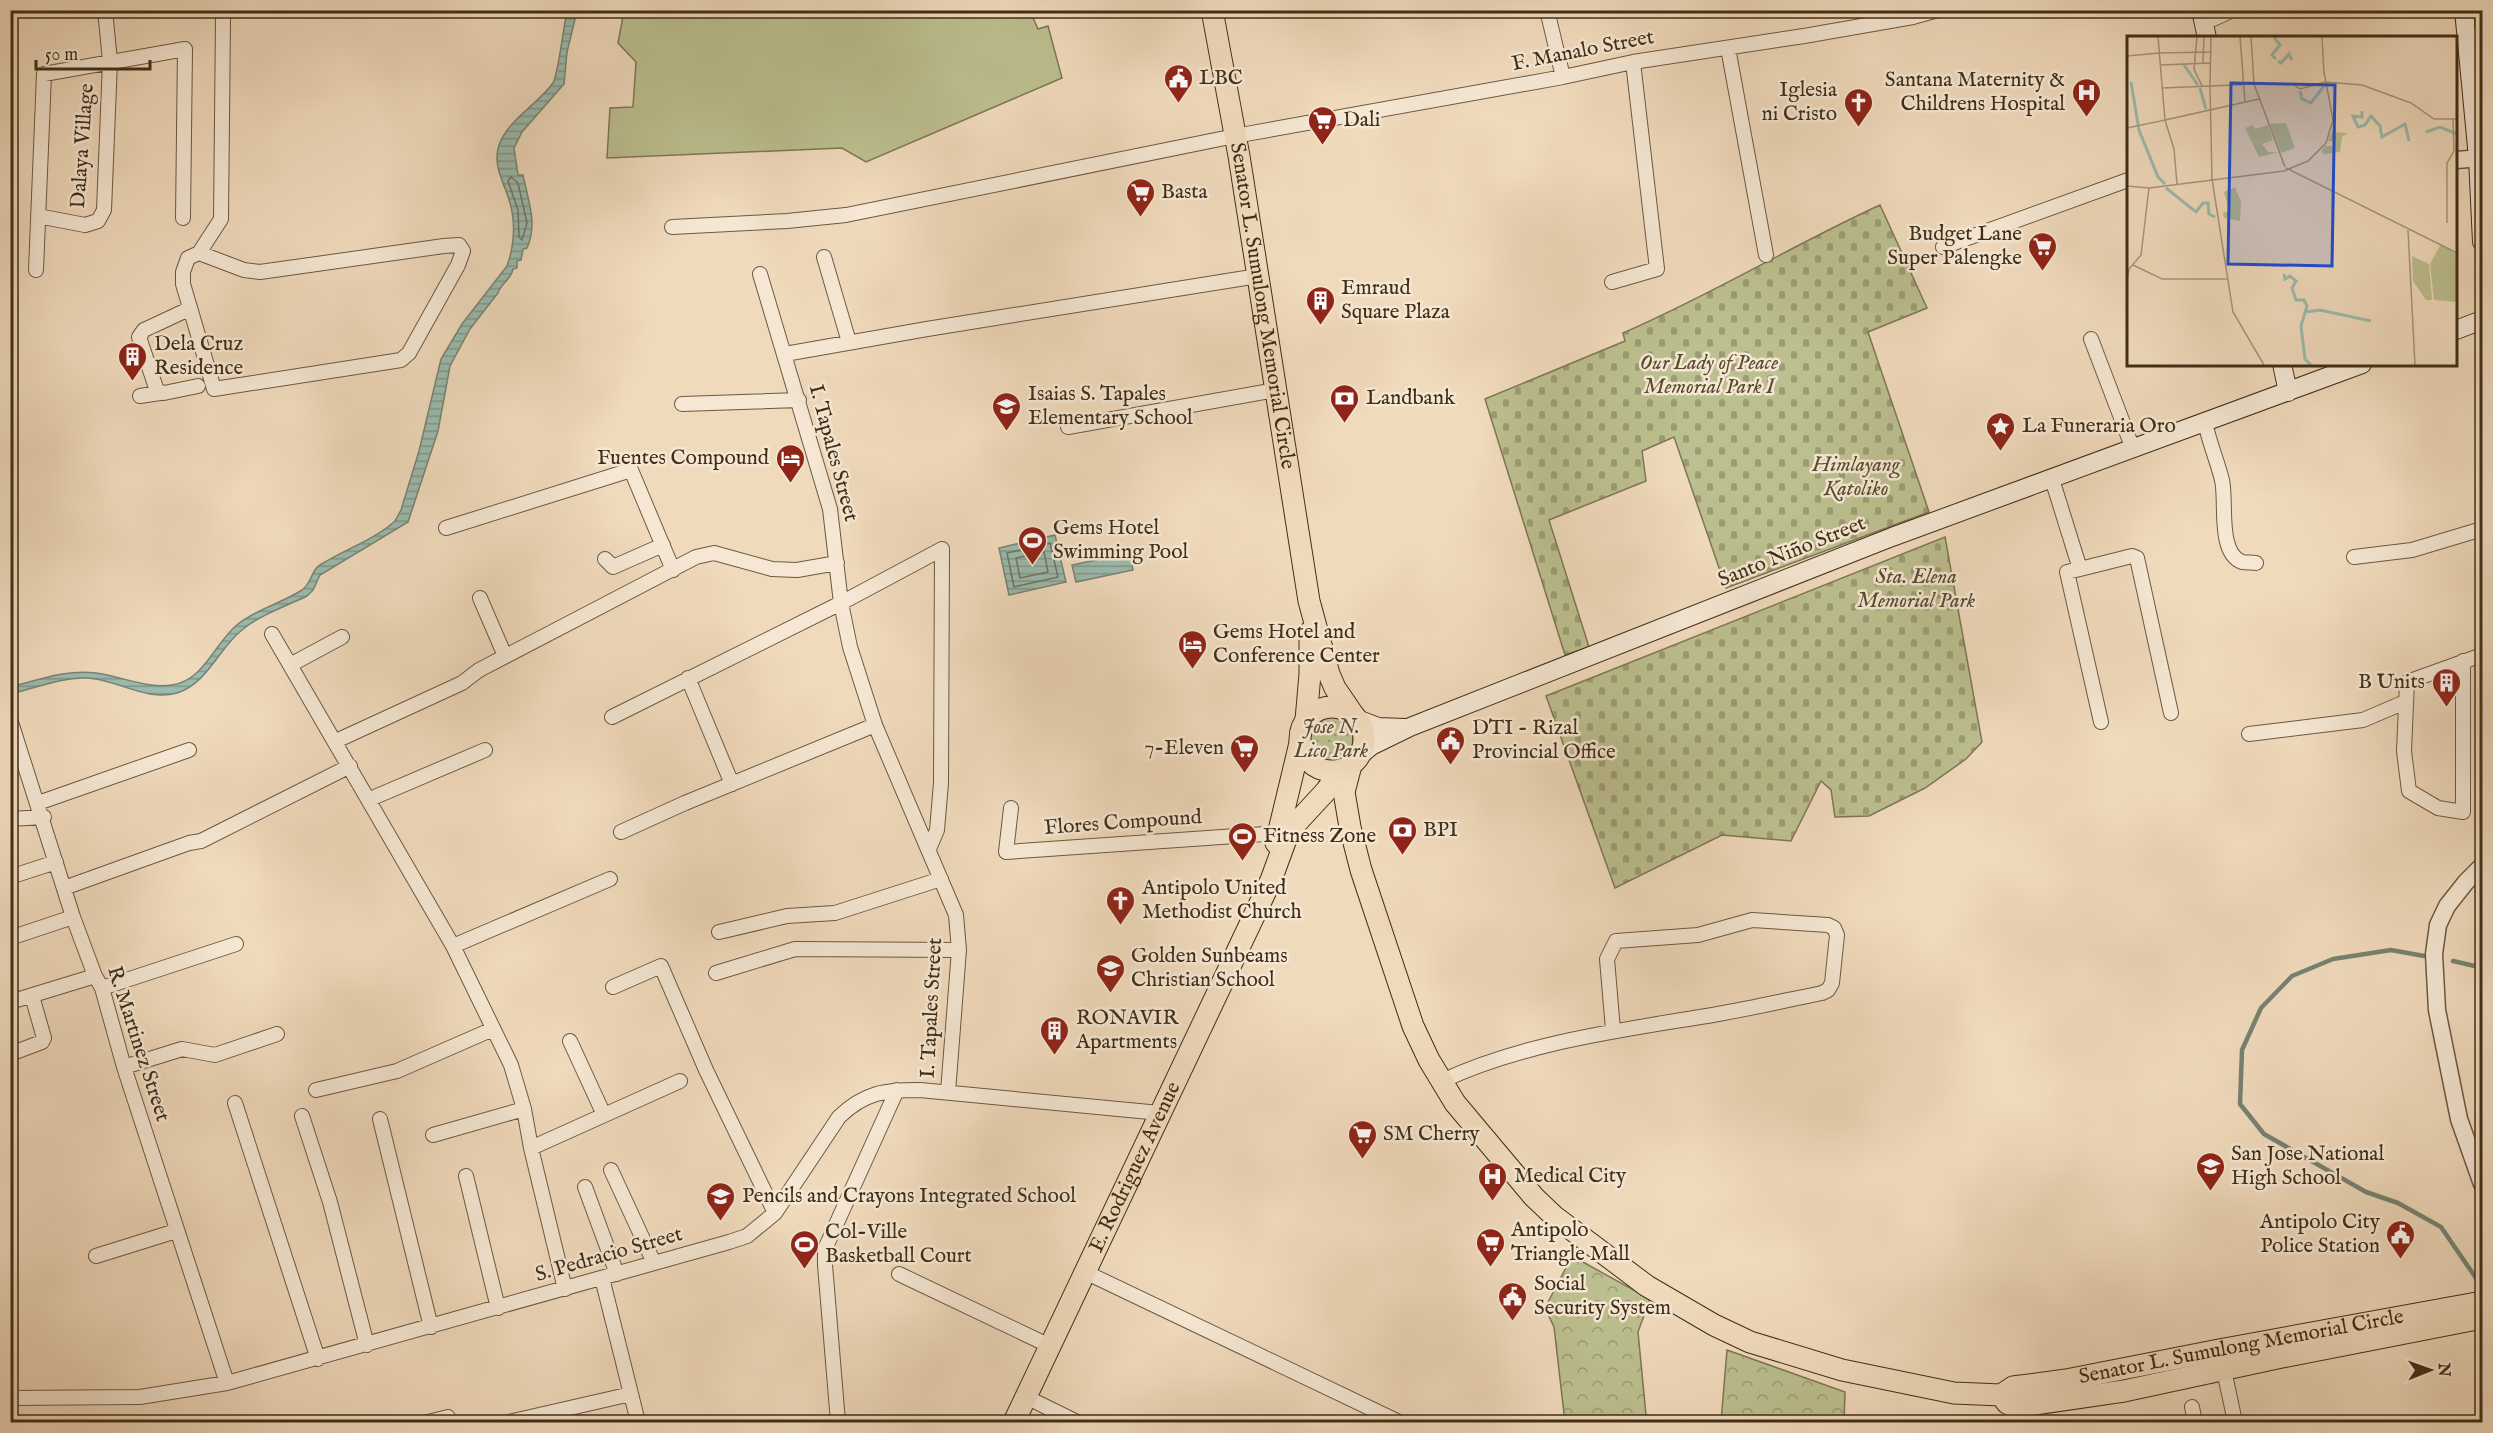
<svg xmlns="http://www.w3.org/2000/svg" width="2493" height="1433" font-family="'IM FELL English',serif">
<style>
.grass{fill:#bcbf8f;stroke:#7e7654;stroke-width:1.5}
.forest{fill:url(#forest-crowns);stroke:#7e7654;stroke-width:1.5}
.cemetery{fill:url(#cemetery-stones);stroke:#7e7654;stroke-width:1.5}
.park{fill:url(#park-dots);stroke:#7e7654;stroke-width:1.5}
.water{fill:url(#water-rules);stroke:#778372;stroke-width:1.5}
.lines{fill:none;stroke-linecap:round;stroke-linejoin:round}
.shore{stroke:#6e7463;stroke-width:1.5}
.stream{stroke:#778372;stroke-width:4.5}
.minor-casing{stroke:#6c5941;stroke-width:16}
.tertiary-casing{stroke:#6c5941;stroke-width:19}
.secondary-casing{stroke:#402e18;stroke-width:20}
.primary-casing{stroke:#402e18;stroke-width:23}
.minor{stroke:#f5e7d3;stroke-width:14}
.tertiary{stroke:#f5e7d3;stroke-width:16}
.secondary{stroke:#f5e7d3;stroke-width:18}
.primary{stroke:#f0dabc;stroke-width:21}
.labels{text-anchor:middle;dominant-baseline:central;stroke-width:5;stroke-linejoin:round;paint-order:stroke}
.street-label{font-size:21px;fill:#402e18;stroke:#f5e7d3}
.poi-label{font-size:21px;fill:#402e18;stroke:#f5e7d3;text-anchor:start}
.park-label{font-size:21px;font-style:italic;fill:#594b30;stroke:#f5e7d3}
.inset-river{fill:none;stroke:#9bbbae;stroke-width:3}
.inset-road{fill:none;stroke:#aa957a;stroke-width:1.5}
.view{fill:#1d4ed8;fill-opacity:0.15;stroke:#1d4ed8;stroke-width:3}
.inset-edge{fill:none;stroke:#402e18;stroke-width:3}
</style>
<defs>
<pattern id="forest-crowns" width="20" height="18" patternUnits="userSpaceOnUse" patternTransform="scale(1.5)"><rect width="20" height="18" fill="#bcbf8f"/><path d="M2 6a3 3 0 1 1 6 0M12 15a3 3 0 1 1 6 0" fill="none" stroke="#9a9c74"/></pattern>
<pattern id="cemetery-stones" width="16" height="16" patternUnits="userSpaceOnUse" patternTransform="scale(1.5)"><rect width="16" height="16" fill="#bcbf8f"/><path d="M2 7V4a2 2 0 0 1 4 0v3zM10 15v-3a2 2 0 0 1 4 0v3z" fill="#9a9c74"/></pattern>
<pattern id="park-dots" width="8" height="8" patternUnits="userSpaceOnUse" patternTransform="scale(1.5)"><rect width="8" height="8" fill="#bcbf8f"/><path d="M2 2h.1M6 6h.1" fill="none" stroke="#9a9c74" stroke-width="1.8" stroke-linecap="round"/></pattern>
<pattern id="water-rules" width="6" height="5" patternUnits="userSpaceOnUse" patternTransform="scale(1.5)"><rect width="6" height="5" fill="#9bbbae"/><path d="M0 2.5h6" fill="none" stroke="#80988d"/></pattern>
</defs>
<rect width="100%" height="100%" fill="#f0dabc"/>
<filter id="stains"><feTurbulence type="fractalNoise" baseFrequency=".00333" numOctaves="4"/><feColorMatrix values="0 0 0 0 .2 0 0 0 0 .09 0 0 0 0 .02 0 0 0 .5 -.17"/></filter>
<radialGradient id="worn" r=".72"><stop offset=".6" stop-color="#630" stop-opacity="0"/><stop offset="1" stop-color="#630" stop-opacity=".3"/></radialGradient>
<!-- grass -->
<path class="grass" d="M624,11H1030L1038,29L1048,26L1062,78L866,162L842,148L607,158L610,108L633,107L636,62L618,43Z"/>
<!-- forest -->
<path class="forest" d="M1572,1256L1650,1299L1638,1332L1646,1415L1702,1422H1565L1554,1327L1545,1308Z
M1727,1350L1845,1392L1844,1422H1721Z"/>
<!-- cemetery -->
<path class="cemetery" d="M1880,205L1927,308L1868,332L1929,512L1726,588L1674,437L1642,451L1646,481L1549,520L1589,647L1565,655L1485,399L1625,341L1623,333C1711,295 1793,245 1880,205Z
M1945,537L1982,742L1966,759L1925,788L1869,816L1835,817L1831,790L1821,781L1791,841L1722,835L1615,888L1546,696Z"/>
<!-- park -->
<path class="park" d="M1309 739a22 22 0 1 1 44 0a22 22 0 1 1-44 0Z"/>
<!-- water -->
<path class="water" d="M567,11H577L567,52L564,84L522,132L514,148L518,175H523C528,200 538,224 527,248L523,249L521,260L517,261V268L513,269C511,280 501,283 498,293L470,329L450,366L438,431L408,522L320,575L313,590L307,596C286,606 260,615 242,630C218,649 208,683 177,693C147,702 116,679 87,678C62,677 35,688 11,694V687C38,680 67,669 96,673C120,676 148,689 172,685C204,681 215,642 238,624C257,609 282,603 302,590C312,583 311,570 320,565C343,550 376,539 395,521L401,510L419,451L441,359L462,324L507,266C514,247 516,223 510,203C505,184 492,166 499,145C507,121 539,103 553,83C558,75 564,24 567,11Z
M1055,535L1066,582L1009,595L999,548Z
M1130,553L1133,570L1076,582L1072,565Z"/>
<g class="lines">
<!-- shore -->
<path class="shore" d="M511,177L518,183L527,223L522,240L519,237L518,210L508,181Z
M1050,543L1058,577L1014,587L1007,553Z
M1044,552L1048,572L1020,578L1016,558Z"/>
<!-- stream -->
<path class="stream" d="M2424,956L2391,950L2333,959L2292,976L2261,1008L2242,1050L2240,1104L2264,1134L2366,1192L2398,1203L2441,1227L2478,1281
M2453,961L2479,967
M2466,1422L2482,1413"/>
<defs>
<path id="minor" d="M1547,10L1563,77
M2204,23L2233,10
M1728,48L1766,255
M38,216L85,225L98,221L104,210L110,61L105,10
M672,227L787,221L846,215L1235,136L1563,77L1633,62L1804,36L1913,17L1938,10
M1943,247L2128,180
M199,253L244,270L260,272L444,246L459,245L463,251L458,265L409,353L401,360L214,389L183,284V272L188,258L199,253L221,219L223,18L225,10
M824,257L849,342
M36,270L44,74L185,49L183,218
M760,274L830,509L841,603L850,647L875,725L956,915L959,950L948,1092
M1612,282L1657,269L1633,62
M189,309L144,330L139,337L157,391L164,393L198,386
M2091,339L2133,449
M785,354L927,329L1258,276
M140,396L160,393
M682,404L799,400
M2205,422C2209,442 2217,460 2222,480C2227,500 2217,553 2242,562C2246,563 2252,562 2256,563
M1068,427L1276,390
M2052,479L2080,569L2132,556L2137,558L2171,713
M446,528L631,470L673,570
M2354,557L2412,550L2482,529
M605,559L613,567L663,545
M2080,569L2067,572L2101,722
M480,598L505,656
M272,634L453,946L511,1065L524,1109L531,1148L565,1289
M2463,661V812L2438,808L2409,791L2404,751L2407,682L2482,655
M290,665L342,637
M688,678L732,784
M612,717L841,603L942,549L941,783L937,830L929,849
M10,719L73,917L95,976L102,988L124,1067L227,1383
M2249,734L2363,720L2405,702
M336,741L462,683L479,670L696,557L714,553L772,569L797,570L837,563
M370,799L485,750
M38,803L189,750
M1011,808L1006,852L1279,833
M10,819L44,817
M621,832L685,803L875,725
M10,877L56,862
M64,888L189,843L201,841L350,766
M719,932L787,916L835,913L941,879
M10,938L73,917
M453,946L610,879
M716,973L795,949L959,950
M613,987L661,966L706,1070L775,1213
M102,988L236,944
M10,1002L95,976
M570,1041L604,1115
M10,1054L42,1042L44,1038L32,996
M124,1067L182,1049L215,1055L277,1034
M1442,1081C1528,1041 1625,1030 1718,1014C1753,1008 1787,1000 1822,993L1828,990L1832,983L1837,935L1834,928L1828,925L1752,920L1698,935L1616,941L1607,959L1613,1030
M316,1090L397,1071L493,1029
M235,1103L318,1359
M302,1116L330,1202L367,1345
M380,1119L431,1327
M433,1135L524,1109
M531,1148L680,1081
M611,1170L654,1263
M466,1176L498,1308
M585,1187L617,1274
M96,1256L176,1231
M1085,1272L1399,1422
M899,1274L1050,1346
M602,1278L638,1422
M2224,1370L2235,1422
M1026,1397L1077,1422
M10,1398L140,1397L227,1383L729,1242L747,1236L775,1213L839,1117C865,1092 885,1090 920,1090L1160,1113
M2192,1407L2195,1422
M428,1422L448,1417
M509,1422L631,1394
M838,1422L825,1265V1249L897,1090"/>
<path id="tertiary" d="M2456,160L2482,158
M2482,866L2466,882L2447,906L2438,925L2434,954L2437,1010L2459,1119L2482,1184"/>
<path id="secondary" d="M2201,10L2207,38
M2464,10L2478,158L2482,242
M2456,330L2482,320
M2282,364L2288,392
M1357,719L1378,727L1405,728
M1359,756L1371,746L1410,727L1892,537L2362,364"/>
<g id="primary">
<path id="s1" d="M1212,10L1239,156L1309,601L1329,674L1335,688L1354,716"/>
<circle cx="1332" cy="739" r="32"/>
<path d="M1306,720L1310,674V632"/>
<path id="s2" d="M1351,765L1344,792L1350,827L1361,870L1413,1026L1429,1060L1455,1103L1534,1197L1555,1217L1647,1286L1714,1325L1750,1342L1842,1370L1954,1393L2001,1395L2013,1387L2066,1380L2219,1350L2482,1302"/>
<path d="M1276,843L1300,743"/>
<path d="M2001,1395L2007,1403L2015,1407L2124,1391L2282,1357L2482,1318"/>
<path id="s3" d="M1014,1422L1271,880L1289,831L1326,791L1341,770"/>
</g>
</defs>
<!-- minor casing -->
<use href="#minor" class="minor-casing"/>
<!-- tertiary casing -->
<use href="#tertiary" class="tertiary-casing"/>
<!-- secondary casing -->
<use href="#secondary" class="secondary-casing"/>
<!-- primary casing -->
<use href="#primary" class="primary-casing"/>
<!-- minor -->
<use href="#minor" class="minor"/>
<!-- tertiary -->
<use href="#tertiary" class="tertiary"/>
<!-- secondary -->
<use href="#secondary" class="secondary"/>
<!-- primary -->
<use href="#primary" class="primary"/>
</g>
<!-- icons -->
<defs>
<symbol id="civic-pin" viewBox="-11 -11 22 30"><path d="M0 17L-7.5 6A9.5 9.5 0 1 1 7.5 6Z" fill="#8f2418" stroke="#f5e7d3"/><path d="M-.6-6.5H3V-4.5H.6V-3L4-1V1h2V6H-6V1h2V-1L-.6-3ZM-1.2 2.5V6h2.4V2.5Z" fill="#fff"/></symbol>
<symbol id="hospital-pin" viewBox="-11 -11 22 30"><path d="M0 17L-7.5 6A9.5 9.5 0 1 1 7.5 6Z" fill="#8f2418" stroke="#f5e7d3"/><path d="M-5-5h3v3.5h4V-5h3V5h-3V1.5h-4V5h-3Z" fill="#fff"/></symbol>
<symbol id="church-pin" viewBox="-11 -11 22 30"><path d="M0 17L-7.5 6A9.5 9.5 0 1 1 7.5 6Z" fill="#8f2418" stroke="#f5e7d3"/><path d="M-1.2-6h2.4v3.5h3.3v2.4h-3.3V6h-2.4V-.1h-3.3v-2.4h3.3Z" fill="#fff"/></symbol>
<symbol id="supermarket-pin" viewBox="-11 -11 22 30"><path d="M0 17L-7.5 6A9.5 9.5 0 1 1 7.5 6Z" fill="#8f2418" stroke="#f5e7d3"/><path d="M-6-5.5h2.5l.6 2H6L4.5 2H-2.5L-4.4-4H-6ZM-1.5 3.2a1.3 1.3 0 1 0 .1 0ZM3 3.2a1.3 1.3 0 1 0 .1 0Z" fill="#fff"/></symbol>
<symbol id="building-pin" viewBox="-11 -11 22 30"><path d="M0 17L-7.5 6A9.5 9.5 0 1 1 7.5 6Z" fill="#8f2418" stroke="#f5e7d3"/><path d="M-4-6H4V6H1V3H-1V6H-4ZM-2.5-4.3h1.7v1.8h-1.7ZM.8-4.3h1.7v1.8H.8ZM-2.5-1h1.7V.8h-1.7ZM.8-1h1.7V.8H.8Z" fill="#fff"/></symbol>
<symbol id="bank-pin" viewBox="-11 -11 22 30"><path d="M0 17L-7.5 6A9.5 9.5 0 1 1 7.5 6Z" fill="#8f2418" stroke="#f5e7d3"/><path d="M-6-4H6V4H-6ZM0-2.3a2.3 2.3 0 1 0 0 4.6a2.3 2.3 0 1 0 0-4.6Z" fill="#fff"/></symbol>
<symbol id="school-pin" viewBox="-11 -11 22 30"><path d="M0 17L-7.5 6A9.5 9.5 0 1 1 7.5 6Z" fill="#8f2418" stroke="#f5e7d3"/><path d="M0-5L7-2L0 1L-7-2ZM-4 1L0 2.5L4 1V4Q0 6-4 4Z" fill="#fff"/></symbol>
<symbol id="sight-pin" viewBox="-11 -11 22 30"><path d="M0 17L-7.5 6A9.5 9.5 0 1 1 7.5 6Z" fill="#8f2418" stroke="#f5e7d3"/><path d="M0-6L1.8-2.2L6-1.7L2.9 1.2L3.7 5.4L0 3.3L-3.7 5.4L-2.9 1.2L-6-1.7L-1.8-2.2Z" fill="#fff"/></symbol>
<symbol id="hotel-pin" viewBox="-11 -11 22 30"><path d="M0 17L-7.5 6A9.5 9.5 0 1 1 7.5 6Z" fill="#8f2418" stroke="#f5e7d3"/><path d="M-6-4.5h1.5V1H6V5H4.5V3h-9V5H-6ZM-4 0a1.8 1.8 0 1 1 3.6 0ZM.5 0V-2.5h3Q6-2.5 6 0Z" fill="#fff"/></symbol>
<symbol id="stadium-pin" viewBox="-11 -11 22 30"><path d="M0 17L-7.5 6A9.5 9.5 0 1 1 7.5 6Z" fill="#8f2418" stroke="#f5e7d3"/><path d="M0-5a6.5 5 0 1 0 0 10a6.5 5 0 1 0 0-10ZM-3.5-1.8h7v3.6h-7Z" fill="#fff"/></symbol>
</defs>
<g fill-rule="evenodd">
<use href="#civic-pin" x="1162" y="62" width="33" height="45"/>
<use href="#hospital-pin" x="2070" y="76" width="33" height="45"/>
<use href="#church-pin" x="1842" y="86" width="33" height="45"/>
<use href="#supermarket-pin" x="1306" y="104" width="33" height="45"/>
<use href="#supermarket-pin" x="1124" y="176" width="33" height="45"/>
<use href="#supermarket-pin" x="2026" y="230" width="33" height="45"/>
<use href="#building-pin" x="1304" y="284" width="33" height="45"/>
<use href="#building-pin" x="116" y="340" width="33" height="45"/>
<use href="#bank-pin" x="1328" y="382" width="33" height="45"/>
<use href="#school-pin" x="990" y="390" width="33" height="45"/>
<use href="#sight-pin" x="1984" y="410" width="33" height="45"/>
<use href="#hotel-pin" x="774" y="442" width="33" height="45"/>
<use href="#stadium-pin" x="1016" y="524" width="33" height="45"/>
<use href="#hotel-pin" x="1176" y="628" width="33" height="45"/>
<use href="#building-pin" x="2430" y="666" width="33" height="45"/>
<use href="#civic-pin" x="1434" y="724" width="33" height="45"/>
<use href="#supermarket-pin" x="1228" y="732" width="33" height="45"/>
<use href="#bank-pin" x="1386" y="814" width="33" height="45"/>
<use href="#stadium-pin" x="1226" y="820" width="33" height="45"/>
<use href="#church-pin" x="1104" y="884" width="33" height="45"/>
<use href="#school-pin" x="1094" y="952" width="33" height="45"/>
<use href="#building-pin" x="1038" y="1014" width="33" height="45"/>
<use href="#supermarket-pin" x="1346" y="1118" width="33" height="45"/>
<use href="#school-pin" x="2194" y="1150" width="33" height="45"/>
<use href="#hospital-pin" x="1476" y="1160" width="33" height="45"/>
<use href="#school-pin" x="704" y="1180" width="33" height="45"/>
<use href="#civic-pin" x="2384" y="1218" width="33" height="45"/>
<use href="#supermarket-pin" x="1474" y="1226" width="33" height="45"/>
<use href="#stadium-pin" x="788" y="1228" width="33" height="45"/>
<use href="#civic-pin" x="1496" y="1280" width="33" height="45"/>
</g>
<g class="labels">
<!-- street labels -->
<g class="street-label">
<text transform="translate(1583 51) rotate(-11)">F. Manalo Street</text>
<text transform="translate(83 146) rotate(-86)">Dalaya Village</text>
<text stroke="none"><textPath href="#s1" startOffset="300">Senator L. Sumulong Memorial Circle</textPath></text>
<text transform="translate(833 453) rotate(75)">I. Tapales Street</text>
<text transform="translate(1792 552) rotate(-22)">Santo Niño Street</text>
<text transform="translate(1123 823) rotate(-4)">Flores Compound</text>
<text transform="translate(932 1008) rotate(-87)">I. Tapales Street</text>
<text transform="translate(138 1044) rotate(72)">R. Martinez Street</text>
<text stroke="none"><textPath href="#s3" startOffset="282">E. Rodriguez Avenue</textPath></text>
<text transform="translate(609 1255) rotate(-16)">S. Pedracio Street</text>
<text stroke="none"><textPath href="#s2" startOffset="1248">Senator L. Sumulong Memorial Circle</textPath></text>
</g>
<!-- poi labels -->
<g class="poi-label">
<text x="1199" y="78">LBC</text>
<text x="2065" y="80" text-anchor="end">Santana Maternity &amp;<tspan x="2065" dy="24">Childrens Hospital</tspan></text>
<text x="1837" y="90" text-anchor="end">Iglesia<tspan x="1837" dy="24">ni Cristo</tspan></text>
<text x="1343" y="120">Dali</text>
<text x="1161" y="192">Basta</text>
<text x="2022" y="234" text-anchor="end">Budget Lane<tspan x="2022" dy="24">Super Palengke</tspan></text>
<text x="1341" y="288">Emraud<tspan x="1341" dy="24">Square Plaza</tspan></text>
<text x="154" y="344">Dela Cruz<tspan x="154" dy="24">Residence</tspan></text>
<text x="1028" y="394">Isaias S. Tapales<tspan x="1028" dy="24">Elementary School</tspan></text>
<text x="1366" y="398">Landbank</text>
<text x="2022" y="426">La Funeraria Oro</text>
<text x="769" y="458" text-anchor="end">Fuentes Compound</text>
<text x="1053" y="528">Gems Hotel<tspan x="1053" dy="24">Swimming Pool</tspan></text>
<text x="1213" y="632">Gems Hotel and<tspan x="1213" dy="24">Conference Center</tspan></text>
<text x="2425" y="682" text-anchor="end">B Units</text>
<text x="1472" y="728">DTI - Rizal<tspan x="1472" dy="24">Provincial Office</tspan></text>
<text x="1224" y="748" text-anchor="end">7-Eleven</text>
<text x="1423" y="830">BPI</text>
<text x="1263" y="836">Fitness Zone</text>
<text x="1142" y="888">Antipolo United<tspan x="1142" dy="24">Methodist Church</tspan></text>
<text x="1131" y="956">Golden Sunbeams<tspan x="1131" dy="24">Christian School</tspan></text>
<text x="1076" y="1018">RONAVIR<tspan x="1076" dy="24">Apartments</tspan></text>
<text x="1383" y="1134">SM Cherry</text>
<text x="2231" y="1154">San Jose National<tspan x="2231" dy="24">High School</tspan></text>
<text x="1514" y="1176">Medical City</text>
<text x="742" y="1196">Pencils and Crayons Integrated School</text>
<text x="2380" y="1222" text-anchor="end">Antipolo City<tspan x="2380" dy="24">Police Station</tspan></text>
<text x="1511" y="1230">Antipolo<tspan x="1511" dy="24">Triangle Mall</tspan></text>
<text x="825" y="1232">Col-Ville<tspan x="825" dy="24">Basketball Court</tspan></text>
<text x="1534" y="1284">Social<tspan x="1534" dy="24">Security System</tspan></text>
</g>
<!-- park labels -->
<g class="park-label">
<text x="1709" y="363">Our Lady of Peace<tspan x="1709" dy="24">Memorial Park I</tspan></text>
<text x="1856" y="465">Himlayang<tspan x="1856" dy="24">Katoliko</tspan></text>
<text x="1916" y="577">Sta. Elena<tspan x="1916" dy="24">Memorial Park</tspan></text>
<text x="1331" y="727">Jose N.<tspan x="1331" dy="24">Lico Park</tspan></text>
</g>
</g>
<!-- overview -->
<g transform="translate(2127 36)">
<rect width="330" height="330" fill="#f0dabc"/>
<path d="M108,151L114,166L113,185L97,182L96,177L102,174L97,156Z" fill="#bcbf8f"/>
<path d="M205,96L221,97L215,101L213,116L198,118L194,116L198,110H206L207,105H201ZM314,208L330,219V266L307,264L303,228ZM285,220L302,228L305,264H299L286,245Z" fill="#bcbf8f"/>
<path d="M159,87L168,112L154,117L143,88ZM126,89L128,93L141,89L146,104L135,108L141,116H151L132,121L118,92Z" fill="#bcbf8f"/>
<path class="inset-river" d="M147,1L153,9L145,19L149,23M151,25L154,27L162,18L165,24M57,29L71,49M4,46L12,94L31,141L38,148M73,52L79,73M173,55L175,63L184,67L197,50M235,75V81L226,80L231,91L238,89L244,80L253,90L255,101L278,88L282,105M299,96L313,91L330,98M39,152L69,176L76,167H81L82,178L88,181M157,238L158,243L163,240L169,245L165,252L169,264H177L180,270L174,290L178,323L184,329M179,276L193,274L244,285"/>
<path class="inset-road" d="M31,1L38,84L132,63M70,1L67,33L75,50M113,1L118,66M124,1L127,48H166L173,53L198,46M195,1L197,38M32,17L84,16M0,20L32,17M76,27L77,1M33,29L84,27M199,46L235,49L284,67L307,83H330M35,52L83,50L84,1M0,92L38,84L47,113L50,148M159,132L330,217M0,150L22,152L157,135L181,125L199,107L206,84L197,36M320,187V127L327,115L326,83M281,194L288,329M6,229L35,243H101M0,245L2,233L14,219L22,152M137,329L106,276L85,143L83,50L127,48L158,131"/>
<path class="view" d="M104,47L208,49L205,230L101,228Z"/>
<rect width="330" height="330" class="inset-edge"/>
</g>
<!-- margin -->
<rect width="2493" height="1433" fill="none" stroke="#f0dabc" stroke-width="36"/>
<rect x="12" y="12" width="2469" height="1409" fill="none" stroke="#402e18" stroke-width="3"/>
<rect x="18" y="18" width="2457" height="1397" fill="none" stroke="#402e18" stroke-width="1.5"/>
<!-- north arrow -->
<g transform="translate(2430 1370) rotate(89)" stroke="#f5e7d3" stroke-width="4.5" paint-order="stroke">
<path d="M0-4.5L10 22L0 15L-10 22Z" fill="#402e18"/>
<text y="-9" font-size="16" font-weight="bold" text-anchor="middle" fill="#402e18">N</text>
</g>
<!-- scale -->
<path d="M36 60v9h114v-9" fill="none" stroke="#402e18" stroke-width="3"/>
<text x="45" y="60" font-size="18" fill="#402e18" stroke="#f5e7d3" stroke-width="4.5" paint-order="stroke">50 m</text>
<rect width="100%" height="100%" filter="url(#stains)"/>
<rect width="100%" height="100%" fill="url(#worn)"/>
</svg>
